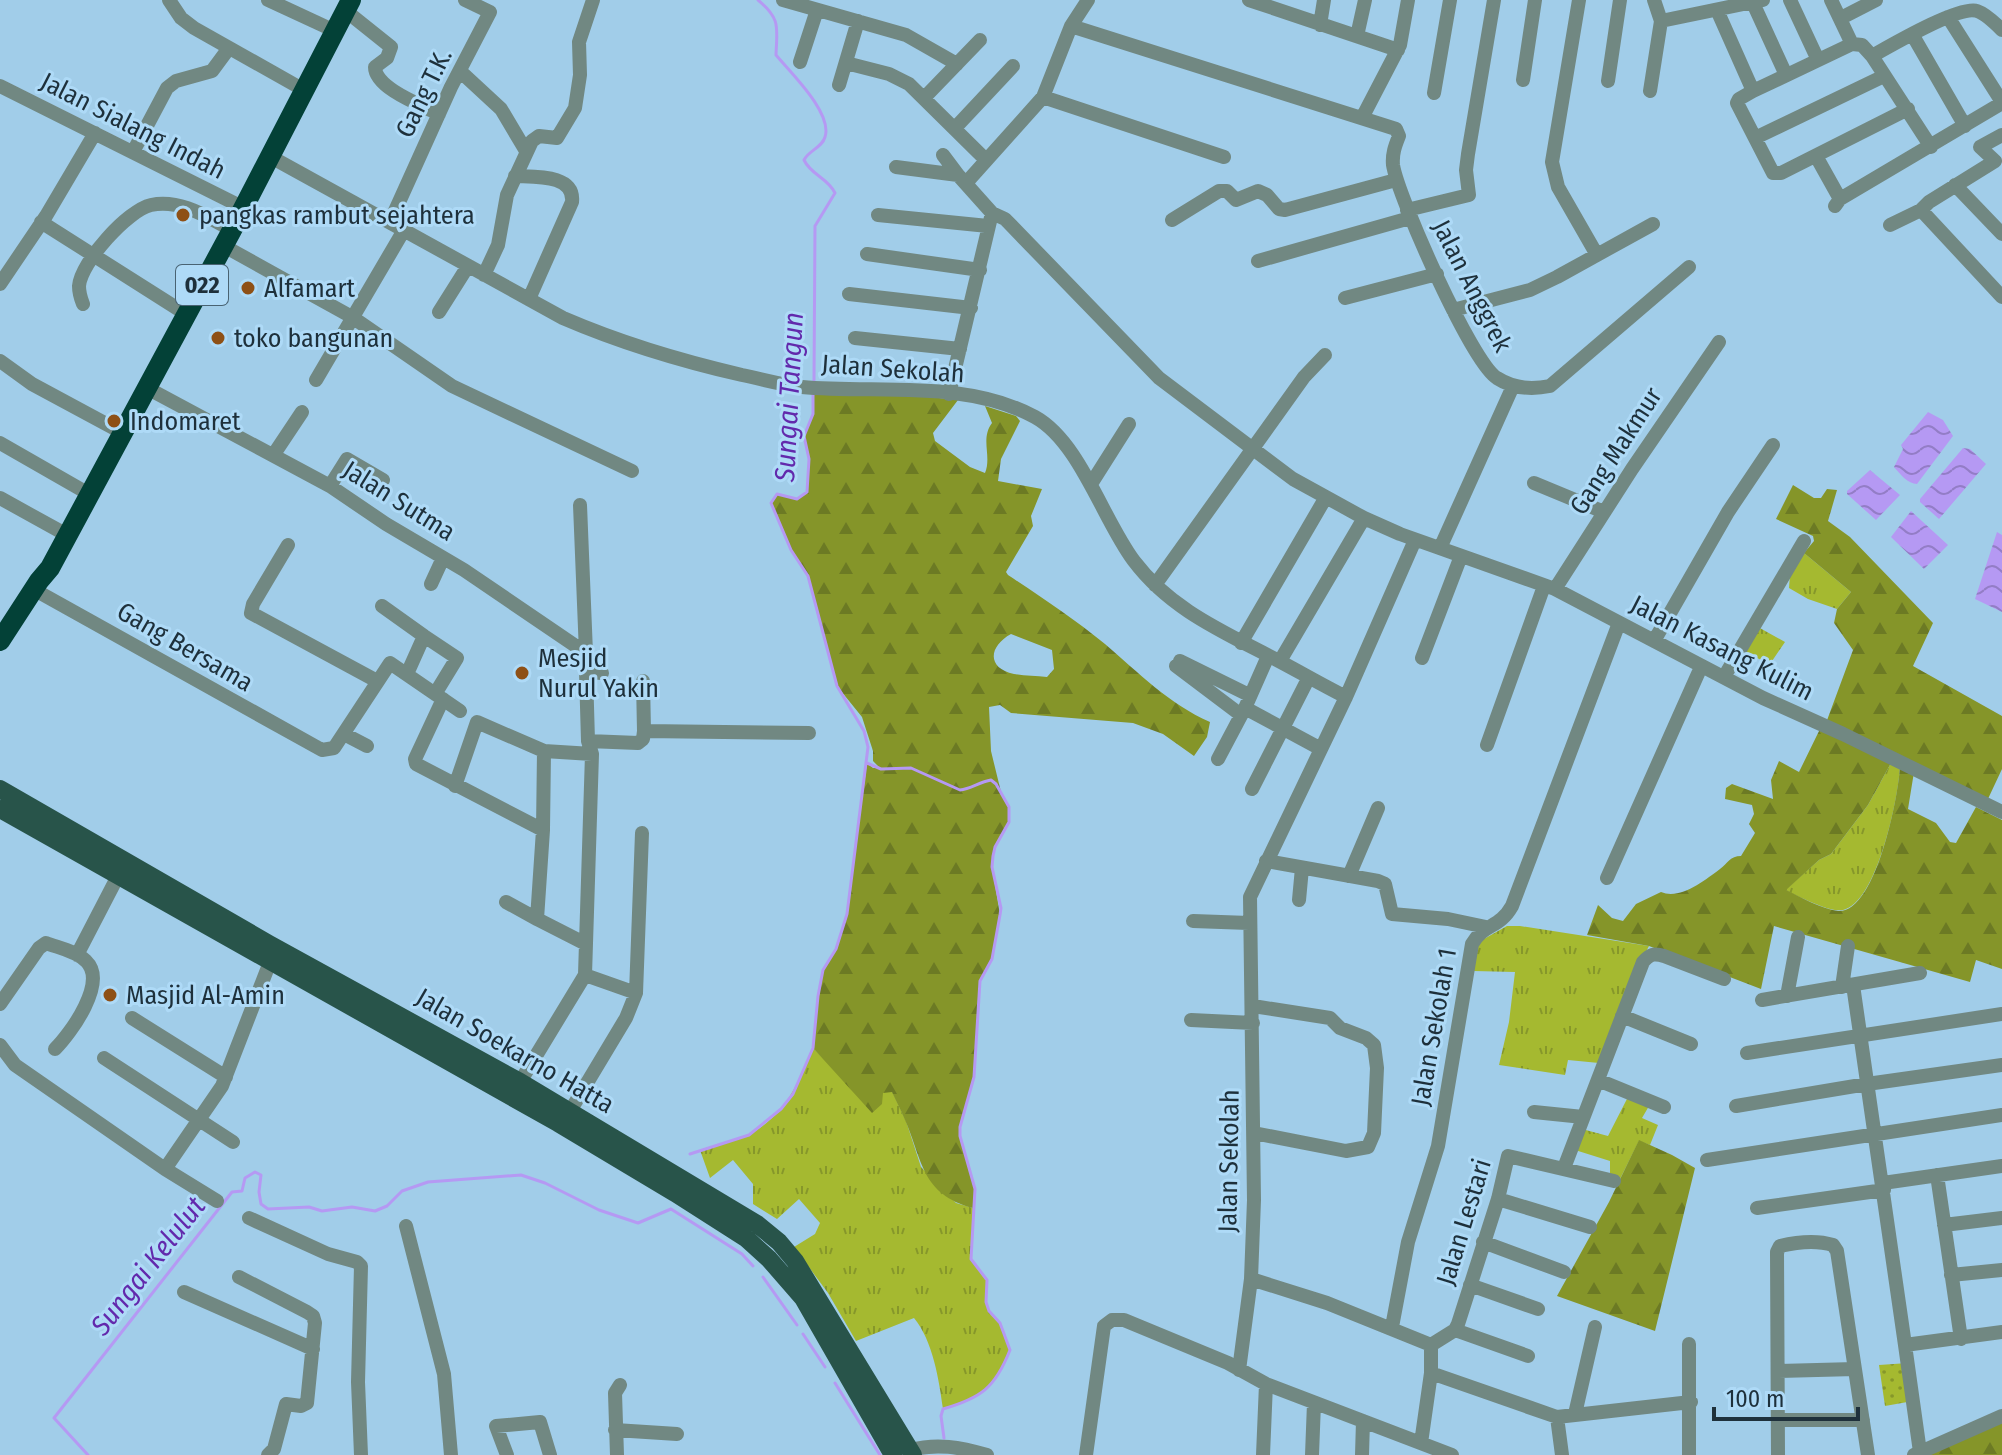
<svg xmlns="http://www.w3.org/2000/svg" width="2002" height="1455" font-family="'Fira Sans Condensed',sans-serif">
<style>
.grass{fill:url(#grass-tufts)}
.forest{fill:url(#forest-firs);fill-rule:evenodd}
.park{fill:url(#park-dots)}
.water{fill:url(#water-waves)}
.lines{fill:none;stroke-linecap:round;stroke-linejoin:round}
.stream{stroke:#b599f3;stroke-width:3}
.minor{stroke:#718882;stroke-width:14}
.major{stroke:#28544a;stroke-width:18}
.highway{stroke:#034137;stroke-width:20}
.poi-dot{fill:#8e5016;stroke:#aedaf7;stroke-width:3}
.labels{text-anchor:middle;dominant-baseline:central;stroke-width:6;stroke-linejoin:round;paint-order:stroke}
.shield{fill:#aedaf7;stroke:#496373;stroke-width:2}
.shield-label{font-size:24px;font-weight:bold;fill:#1e303b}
.street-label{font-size:26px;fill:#1e303b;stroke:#aedaf7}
.poi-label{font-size:26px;fill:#1e303b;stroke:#aedaf7;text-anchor:start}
.water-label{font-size:28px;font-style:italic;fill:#6229ac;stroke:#aedaf7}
</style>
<defs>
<pattern id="grass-tufts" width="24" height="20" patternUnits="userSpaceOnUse" patternTransform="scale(2)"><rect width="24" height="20" fill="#a5b930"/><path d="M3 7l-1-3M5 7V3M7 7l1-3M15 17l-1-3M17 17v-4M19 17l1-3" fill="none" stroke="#86972a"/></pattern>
<pattern id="forest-firs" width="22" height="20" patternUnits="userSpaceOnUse" patternTransform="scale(2)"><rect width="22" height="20" fill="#859529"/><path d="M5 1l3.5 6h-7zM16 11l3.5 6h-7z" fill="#6c7a24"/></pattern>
<pattern id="park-dots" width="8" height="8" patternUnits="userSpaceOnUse" patternTransform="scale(2)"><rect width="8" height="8" fill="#a5b930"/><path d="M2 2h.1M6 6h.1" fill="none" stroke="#86972a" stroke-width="1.8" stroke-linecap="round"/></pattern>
<pattern id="water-waves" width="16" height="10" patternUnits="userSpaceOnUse" patternTransform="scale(2)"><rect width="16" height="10" fill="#b599f3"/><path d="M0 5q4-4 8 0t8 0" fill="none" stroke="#937dc6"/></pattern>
</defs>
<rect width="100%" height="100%" fill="#a1cde9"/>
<!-- grass -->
<path class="grass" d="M1804,553L1851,592L1837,609L1808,599L1789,588L1790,575Z
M1758,627L1785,642L1770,664L1742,651Z
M1891,763L1900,765C1899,796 1877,903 1843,910C1830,913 1798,896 1785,890L1819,860L1831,854L1868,805Z
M1507,926H1520L1649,946L1629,984L1599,1063L1568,1060L1565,1075L1499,1065L1509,1022L1515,972L1473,971L1475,944Z
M813,1048C834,1069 859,1096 892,1091L906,1121L921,1167L956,1203L973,1208L971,1259L987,1280L986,1302L990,1313L1000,1323L1010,1350C995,1388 981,1398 943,1409C939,1380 933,1341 914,1318L856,1341L828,1293L794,1247L815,1234L820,1223L799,1199L777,1219L753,1204V1184L733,1160L710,1178L700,1150C715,1144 733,1143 748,1135C785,1116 798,1084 813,1048Z
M1629,1095L1649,1106L1642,1118L1658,1125L1650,1145L1639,1141L1620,1179L1610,1175V1161L1575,1150L1582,1129L1608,1136Z"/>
<!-- forest -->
<path class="forest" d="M813,392H883L958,400L933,433L935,441L970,467L985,473C992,456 980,439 992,423L985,406L1016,416L1020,421L1001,459L998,481L1042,489L1031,516L1033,526L1006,572L1008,575C1041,597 1074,619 1105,644C1139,673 1169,704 1210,722L1207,737L1194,756L1163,734L1133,723L1011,713L1000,705L989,707L991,751L1001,792L1009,807V822L995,847L993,856L992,867L1000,915L992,959L980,981L974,1077L960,1127V1136L975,1189L973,1208C921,1194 923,1161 905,1120C901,1110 896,1101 892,1092L883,1093L882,1104L872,1113L813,1048L818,996L823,970L836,949L847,914L867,763L873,768H880L873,761V751L862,717L837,686L808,576L791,550L771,503L777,494L797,499L807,492L809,459L804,436L813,414ZM1011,634L1052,650L1054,669L1047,677C1036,676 1024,676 1014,674C986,668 989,646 1011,634Z
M1793,485L1814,498H1821L1827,489L1837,490L1828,521L1850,537L1933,623L1913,666L2002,716V769L1987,801L1826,723L1853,650L1834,623L1837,609L1851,592L1804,553L1814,541L1813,536L1776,519Z
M1820,729L1891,763L1868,805L1831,854L1819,860L1786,890C1801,897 1821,909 1838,911C1876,914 1899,794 1900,765L1914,772L1908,809L1936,823L1950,842L1956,843L1976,807L2002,820V969L1976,960L1970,982L1774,926L1761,989L1649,946L1587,935L1598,905L1612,918L1623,921L1636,904L1661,892C1680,900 1704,881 1720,869C1728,863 1730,856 1741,856L1755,833L1749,824L1754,814L1752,805L1725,799L1726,788L1732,784L1773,799L1771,780L1779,761L1799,772Z
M1639,1140L1672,1155L1695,1168L1655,1331L1557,1296L1609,1202Z
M2002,1419V1455H1922Z"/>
<!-- park -->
<path class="park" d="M1908,1363L1913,1401L1885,1406L1879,1365Z"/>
<!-- water -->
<path class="water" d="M1928,412L1943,420L1953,436L1917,484C1908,484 1900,474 1894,467L1903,449L1901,445Z
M1963,448L1970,449L1986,464L1939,519L1920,502V499Z
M1870,470L1900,495L1876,520L1847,494V491Z
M1911,511L1948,545L1924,569L1891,537Z
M1997,532L2002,535V612L1975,599Z"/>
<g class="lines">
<!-- stream -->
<path class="stream" d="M758,0C781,19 777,27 776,55C790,72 833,113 825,137C822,148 809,150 804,160C811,175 828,178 835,193L815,226L814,382
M867,763L881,769L911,768L960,790C971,789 979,782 991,780L996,784L1009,807V822L995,847L993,856L992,867L1001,908L1000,915L992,959L980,981L974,1077L960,1127V1136L975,1189L971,1259L987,1280L986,1302L989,1311L1000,1323L1010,1350C995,1388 981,1398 943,1409L941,1416L944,1438
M690,1154L749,1135L781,1109L793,1094L813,1048L818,996L823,970L836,949L847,914L868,747L864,731L837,686L808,576L791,550L771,503L777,494L797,499L807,492L809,459L804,436L813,414V393
M763,1277L797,1325
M803,1334L825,1367
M835,1383L880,1455
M88,1455L54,1418L232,1192L242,1191L245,1178L255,1172L261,1175L259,1192L261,1204L268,1209L309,1207L322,1211L352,1207L375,1211L387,1206L402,1191L428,1182L521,1175L545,1183L599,1210L638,1223L671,1209L742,1254L753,1266"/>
<!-- minor -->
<path class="minor" d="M169,0L181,18L194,28L304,90
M268,0L335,31
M783,0L906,35L957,64
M1088,0L1071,26L1043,97L1224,157
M1249,0L1398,50
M1579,0L1552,162L1558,187L1597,255
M1790,0L1818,60
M1831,0L1852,44L1862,45L1872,56L1931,147
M1753,3L1786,75
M1717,10L1753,91L1739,99L1737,103L1773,173H1781L1908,109
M346,11L391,47L387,58L375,67C375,88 421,105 439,114
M1948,17L2002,102
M1841,18L1876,0
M1661,21L1763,0
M1320,25L1324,0
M1071,26L1396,129L1399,136C1395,146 1392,154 1393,165C1398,197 1472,363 1497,378C1514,389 1531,390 1550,386L1689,267
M1912,34L1965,126
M1357,36L1365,0
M1872,56C1890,46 1960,5 1977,11C1986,14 1996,24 2002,30
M800,62L817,10
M846,63L889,74L909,84L985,159
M461,72L501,109L526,151
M1523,80L1535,0
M1608,81L1620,0
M839,85L858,21
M0,86L244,208
M1650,91L1661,21L1654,0
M1753,91L1852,44
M1434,93L1450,0
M924,98L980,40
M1362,118L1400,45L1408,0
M955,128L1013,66
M1755,138L1884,76
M133,152L167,88L176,81L212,71L229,48
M943,155L958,175
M1816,156L1840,199
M271,157L563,318C621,343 681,361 742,375C762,379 782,385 802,387C877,394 965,379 1035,417C1080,442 1103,520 1134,561C1171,610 1224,632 1277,660C1300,672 1322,685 1346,697
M896,167L958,175L992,213
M515,176C535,177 575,174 572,202L529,299
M966,183L1043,97
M1955,185L2002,234
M1835,206L1840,199L2002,103
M1407,210L1469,195L1466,170L1468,154L1494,0
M1921,210L2002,297
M878,215L988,226
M1172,220L1219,191H1227L1236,200L1258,191L1267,195L1279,209L1285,210L1396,180
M41,222L186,314
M390,222L451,87L490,12L465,0
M1890,225L1921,210L1929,202L1995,161L1980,147L2002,135
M224,246L352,317L452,386L632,471
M867,254L980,270
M1258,261L1410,218
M484,275L498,245L507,195L532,141L539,136L557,138L575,108L580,75L579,42L593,0
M0,284L46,216L95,133
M849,294L971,308
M1345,298L1437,274
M83,304C81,299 79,292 79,286C81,262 128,210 151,205C181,199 207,217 232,230
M1453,310L1530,290L1557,277L1653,224
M439,312L468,266
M855,338L960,349
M0,361L32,384L123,433
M316,380L404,230
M147,388L330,486L386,524L464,570L586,653V672L602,673
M949,394L992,213L1005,219L1159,378L1293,479L1364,518L1400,534L1555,589L1763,698L1843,734L2002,812
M0,443L89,494
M274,454L302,412
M1534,483L1604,512
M1091,484L1129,424
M330,486L347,459L383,480
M0,498L67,535
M580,505L586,653
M288,545L253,604L251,613L377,681
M1441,546L1513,386
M431,584L443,558
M1155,585L1304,377L1325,355
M1555,589L1632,469L1719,342
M42,594L322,750L334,748L390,663L460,711
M382,606L424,636L407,674
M424,636L457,658L435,694
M1654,641L1728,512L1773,445
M1241,643L1326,497
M1422,658L1461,556
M1180,661L1249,695
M1280,661L1364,518
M1176,666L1241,715
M1724,677L1804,541
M643,681L644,731L809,733
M443,699L415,759L416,764L543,830L544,751L592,754
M1245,708L1321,749
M344,734L367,746
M588,741L638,743L643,739L644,731
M1487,745L1544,586
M1218,759L1245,708L1268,656
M455,786L477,722L544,751
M1252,789L1308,679
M543,830L537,919L586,944
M1266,861L1378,881L1385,884L1392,914L1448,919L1486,927
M1349,876L1378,808
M1607,878L1701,667
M1299,900L1302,868
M506,902L537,919
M1193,921L1249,923
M77,955L119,874
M585,975L636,993
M1853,985L1905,1345L2002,1332
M1842,987L1848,946
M1787,996L1798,937
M1762,1000L1920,973
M0,1004L39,948L46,943C59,948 76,951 86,961C108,982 71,1033 55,1049
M1253,1006L1330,1018L1340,1028L1366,1038L1374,1045L1377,1068L1374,1133L1368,1147L1346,1151L1254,1133
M1622,1016L1691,1044
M132,1018L226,1077
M1191,1020L1253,1023
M0,1045L15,1065L165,1169L217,1201
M1747,1053L2002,1014
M104,1058L233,1142
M1598,1080L1664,1107
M520,1082L585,975L592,754L588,741L586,672
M1736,1106L1867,1084L2002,1065
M1534,1112L1583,1117
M569,1113L626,1018L636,993L642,833
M1707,1160L2002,1115
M1564,1168L1643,962C1650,954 1654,953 1664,956L1724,979
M165,1169L222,1086L270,962
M1937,1175L1961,1339
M1883,1183L2002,1166
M1498,1199L1590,1227
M1757,1208L1884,1190
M249,1218L328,1254L357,1262L361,1266L358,1382L361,1455
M1944,1225L2002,1218
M406,1226L444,1374L451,1455
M1483,1242L1564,1272
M1951,1275L2002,1270
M239,1277L307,1312L313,1316L315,1323L307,1403L301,1406L286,1404L274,1449L268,1455
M1251,1279L1327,1303L1431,1345V1373L1421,1443
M1470,1285L1538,1309
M184,1292L313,1349
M1392,1327L1408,1242L1438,1146L1472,944C1484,923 1499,929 1512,906L1619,623
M1455,1330L1528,1356
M1431,1345L1455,1330L1458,1324L1498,1199L1508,1156L1614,1181
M1905,1345L1920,1452
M1239,1370L1251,1279L1254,1200L1250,897L1346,697L1415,540
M1779,1371L1855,1369
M1431,1373L1557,1417L1691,1402
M1575,1414L1595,1327
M1557,1417L1562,1455
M1779,1420H1863
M615,1430L677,1434
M910,1450C937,1443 960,1447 987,1455
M507,1455L496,1426L540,1422L550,1455
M617,1455L615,1393L620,1385
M1086,1455L1104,1326L1112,1320H1124L1228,1363L1266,1384L1452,1455
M1263,1455L1266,1384
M1312,1455L1314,1403
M1362,1455L1363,1421
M1689,1455V1344
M1778,1455L1777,1252L1780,1246C1797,1242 1817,1240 1833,1245L1837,1251L1868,1455
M1914,1455L2002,1416"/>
<!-- major -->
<path class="major" d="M0,789L269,944L520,1082L757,1224L779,1242L795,1261L913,1455
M0,809L558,1123L675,1193L747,1239L769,1259L803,1298L893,1455"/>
<!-- highway -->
<path class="highway" d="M0,641L39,581L50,568L232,230L351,0"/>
</g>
<!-- markers -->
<g class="poi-dot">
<circle cx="183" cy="215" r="8"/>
<circle cx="248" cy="288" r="8"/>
<circle cx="218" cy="338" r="8"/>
<circle cx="114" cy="421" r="8"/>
<circle cx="522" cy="673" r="8"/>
<circle cx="110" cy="995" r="8"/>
</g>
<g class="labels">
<!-- shield labels -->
<rect class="shield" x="176" y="265" width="52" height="40" rx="6"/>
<g class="shield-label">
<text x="202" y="285">022</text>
</g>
<!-- street labels -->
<g class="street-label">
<text transform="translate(424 93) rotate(-64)">Gang T.K.</text>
<text transform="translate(133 126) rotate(27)">Jalan Sialang Indah</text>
<text transform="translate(1472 286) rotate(63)">Jalan Anggrek</text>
<text transform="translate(893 369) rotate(4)">Jalan Sekolah</text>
<text transform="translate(1616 451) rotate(-57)">Gang Makmur</text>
<text transform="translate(399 501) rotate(32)">Jalan Sutma</text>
<text transform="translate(185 647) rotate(30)">Gang Bersama</text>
<text transform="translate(1722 648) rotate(27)">Jalan Kasang Kulim</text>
<text transform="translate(1434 1027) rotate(-80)">Jalan Sekolah 1</text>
<text transform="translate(515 1051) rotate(30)">Jalan Soekarno Hatta</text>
<text transform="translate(1229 1161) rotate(-89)">Jalan Sekolah</text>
<text transform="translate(1464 1222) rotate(-73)">Jalan Lestari</text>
</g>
<!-- poi labels -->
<g class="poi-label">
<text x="199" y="215">pangkas rambut sejahtera</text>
<text x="264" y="288">Alfamart</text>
<text x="234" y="338">toko bangunan</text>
<text x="130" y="421">Indomaret</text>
<text x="538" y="658">Mesjid<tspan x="538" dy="30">Nurul Yakin</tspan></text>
<text x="126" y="995">Masjid Al-Amin</text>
</g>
<!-- water labels -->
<g class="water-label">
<text transform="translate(789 397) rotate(-87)">Sungai Tangun</text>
<text transform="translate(148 1266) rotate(-52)">Sungai Kelulut</text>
</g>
</g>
<!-- scale -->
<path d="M1714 1407v12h144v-12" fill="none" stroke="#1e303b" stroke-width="4"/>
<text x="1726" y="1407" font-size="24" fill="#1e303b" stroke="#aedaf7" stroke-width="6" paint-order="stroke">100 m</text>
</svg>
